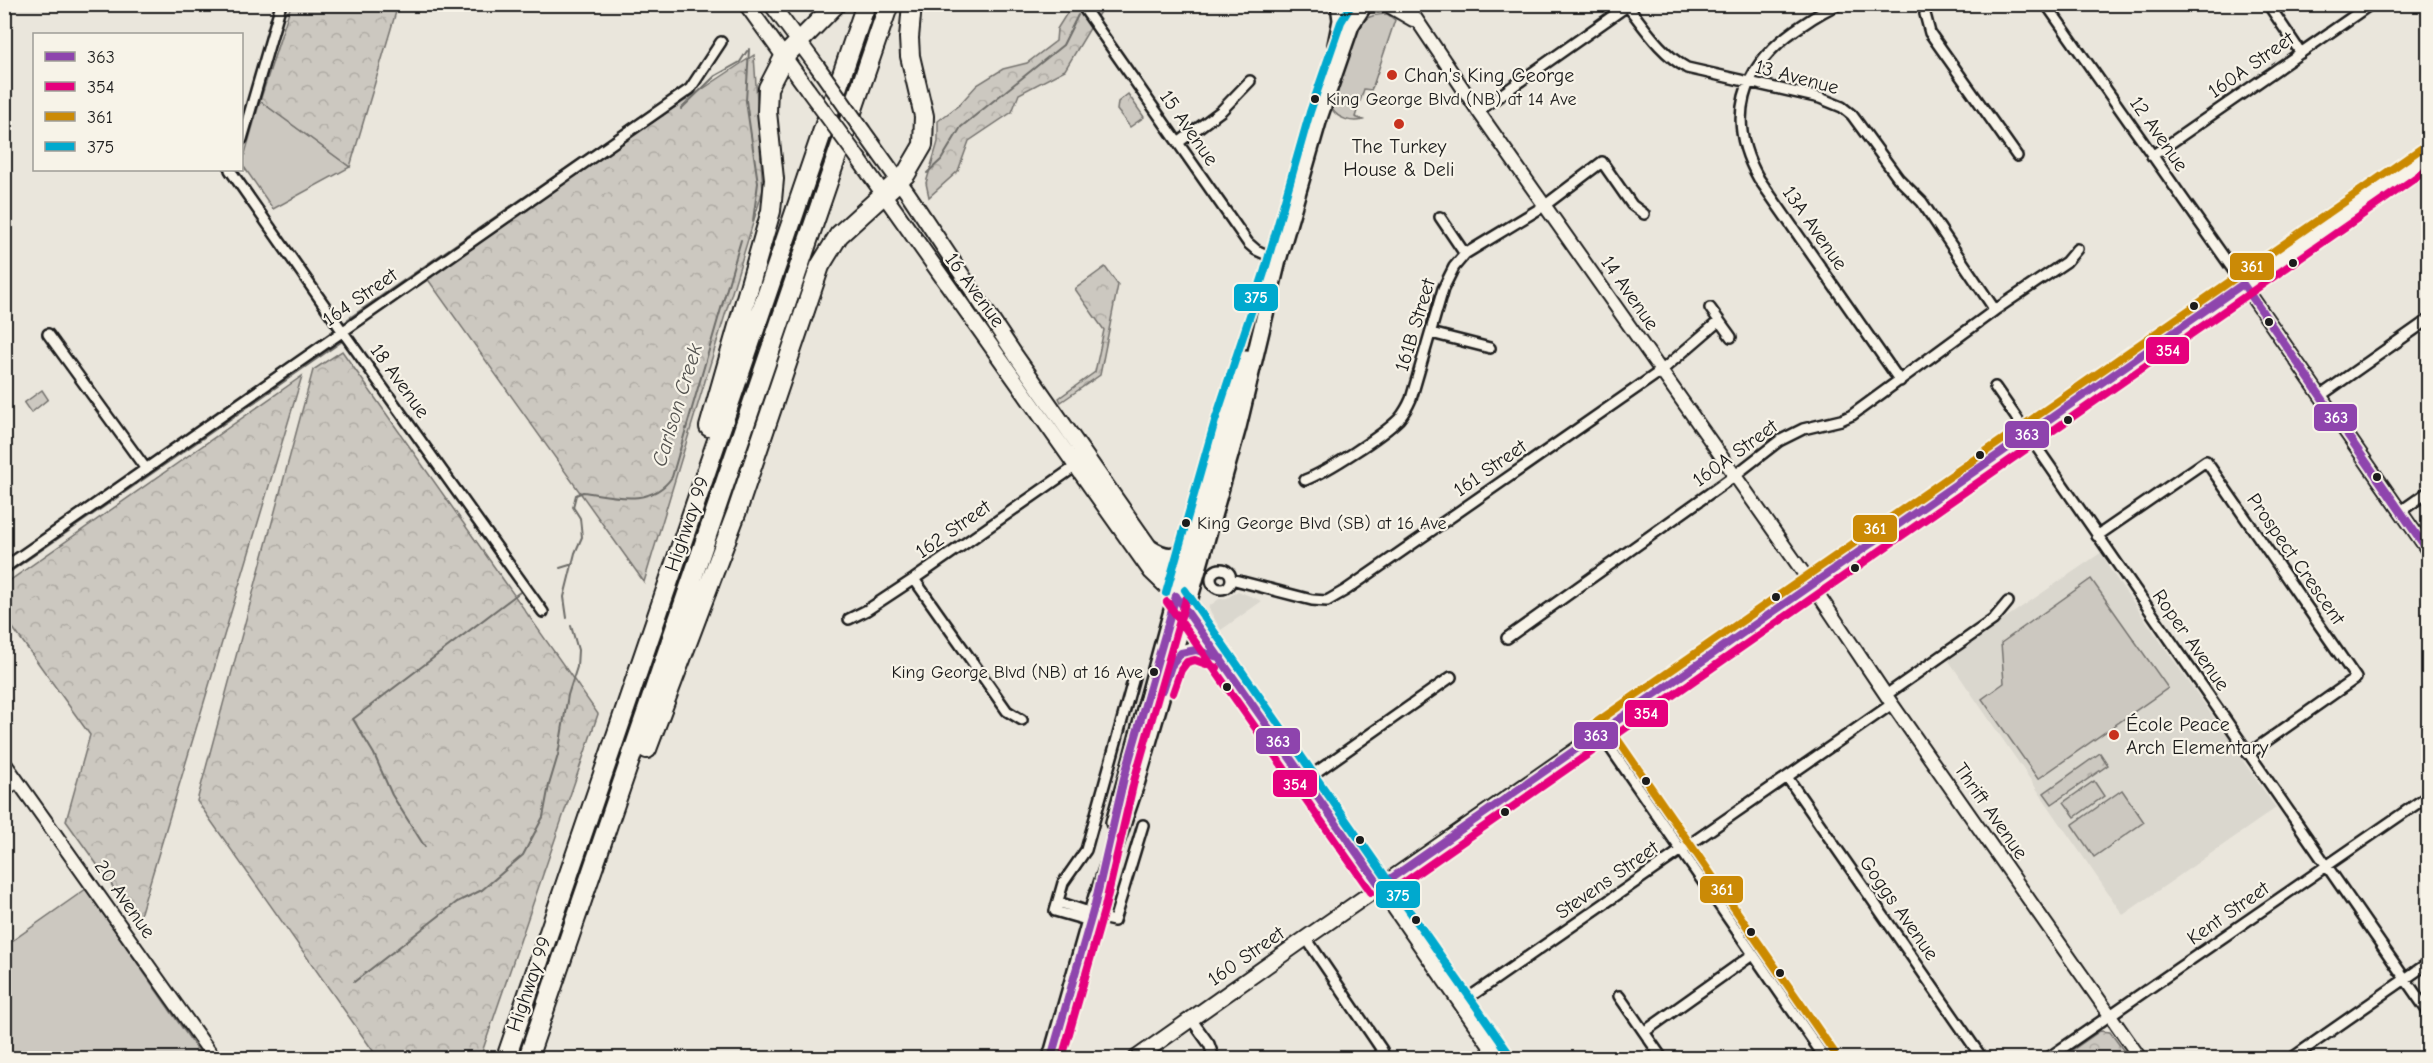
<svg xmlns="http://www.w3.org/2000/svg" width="2433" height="1063" font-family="'Comic Neue',sans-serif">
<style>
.built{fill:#dad7ce}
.green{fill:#ccc8c0;stroke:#74726e;stroke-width:1.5}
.forest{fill:url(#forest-crowns);stroke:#74726e;stroke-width:1.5}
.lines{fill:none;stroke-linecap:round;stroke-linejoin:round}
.stream{stroke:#6d6c68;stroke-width:2}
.minor-casing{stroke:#1c1c1c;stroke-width:14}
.tertiary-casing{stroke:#1c1c1c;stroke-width:16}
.secondary-casing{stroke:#1c1c1c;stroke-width:18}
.primary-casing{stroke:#1c1c1c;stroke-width:20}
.motorway-casing{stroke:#1c1c1c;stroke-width:22}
.minor{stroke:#f7f3e8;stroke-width:9}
.tertiary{stroke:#f7f3e8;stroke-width:12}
.secondary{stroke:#f7f3e8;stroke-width:14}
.primary{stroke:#f7f3e8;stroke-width:15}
.motorway{stroke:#f7f3e8;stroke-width:18}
.secondary-bridge-casing{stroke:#1c1c1c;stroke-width:18;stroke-linecap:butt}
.secondary-bridge{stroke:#f7f3e8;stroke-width:14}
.bus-1-casing{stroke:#f7f3e8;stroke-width:12}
.bus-2-casing{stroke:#f7f3e8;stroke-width:12}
.bus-3-casing{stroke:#f7f3e8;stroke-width:12}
.bus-4-casing{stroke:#f7f3e8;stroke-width:12}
.bus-1{stroke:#8e44ad;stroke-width:8}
.bus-2{stroke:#e5007d;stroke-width:8}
.bus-3{stroke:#cb8a06;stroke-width:8}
.bus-4{stroke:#00a9ce;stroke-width:8}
.poi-dot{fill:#c8321e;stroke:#f7f3e8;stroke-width:2}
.bus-dot{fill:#1c1c1c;stroke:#f7f3e8;stroke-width:2}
.labels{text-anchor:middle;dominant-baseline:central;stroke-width:4.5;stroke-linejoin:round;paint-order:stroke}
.bus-label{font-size:18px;fill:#1c1c1c;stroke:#f7f3e8;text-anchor:start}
.street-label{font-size:20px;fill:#1c1c1c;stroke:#f7f3e8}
.poi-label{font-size:20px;fill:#1c1c1c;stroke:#f7f3e8;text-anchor:start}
.water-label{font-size:21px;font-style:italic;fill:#52514e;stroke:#f7f3e8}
.line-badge{stroke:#f7f3e8;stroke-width:2}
.badge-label{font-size:16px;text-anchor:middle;font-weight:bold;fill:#fff}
</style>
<defs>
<pattern id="forest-crowns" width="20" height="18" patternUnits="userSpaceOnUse" patternTransform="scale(1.5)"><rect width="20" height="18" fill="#ccc8c0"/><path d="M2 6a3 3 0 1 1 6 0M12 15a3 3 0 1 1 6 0" fill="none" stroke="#afaba4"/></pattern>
</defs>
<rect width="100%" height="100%" fill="#eae6dc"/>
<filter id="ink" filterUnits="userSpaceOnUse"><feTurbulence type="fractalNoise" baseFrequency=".0167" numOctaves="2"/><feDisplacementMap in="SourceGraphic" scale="12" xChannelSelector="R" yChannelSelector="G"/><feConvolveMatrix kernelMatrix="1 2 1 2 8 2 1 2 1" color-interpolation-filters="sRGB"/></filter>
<g filter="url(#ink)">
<!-- built -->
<path class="built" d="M2102,552L2109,568L2223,731L2233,739L2241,753L2243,761L2276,808L2123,915L1947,658Z
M1238,591L1262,601L1221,630L1208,607L1219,599L1227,598Z"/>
<!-- green -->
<path class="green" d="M1387,14L1395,20L1373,86L1371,90L1364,89L1355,117L1363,120C1352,123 1338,119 1332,109C1337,90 1351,31 1364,20C1371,15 1378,15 1387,14Z
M260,101L350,167L273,209L242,164Z
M2091,579L2168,688L2038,779L1982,699L2004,683L2001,643Z
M2094,781L2104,796L2075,817L2064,802Z
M2122,790L2144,822L2094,857L2072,825Z
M86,889L203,1058H5V946Z"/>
<!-- forest -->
<path class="forest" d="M291,5H398L350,167L260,101Z
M1072,5H1104L1065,70L1019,94L1012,112L969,141L958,171L929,197L926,183L938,142V121L959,105L977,85L1003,69L1027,63L1056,41L1057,29Z
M754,55L763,190L644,582L424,274Z
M1128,94L1144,117L1130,127L1117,110L1118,102Z
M1105,267L1118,285L1100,375L1061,402L1059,398L1095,372L1104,330L1075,289Z
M342,351L598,714L480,1058H378L197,801L313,370Z
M302,376L138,922L66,821L90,735L5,617V584Z
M42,390L48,399L31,413L24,403Z
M2100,753L2108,765L2052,804L2044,793Z
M2100,1031L2110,1032L2129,1058H2061Z"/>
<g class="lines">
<!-- stream -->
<path class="stream" d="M1089,5V4
M805,9L808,4
M749,49L746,101L758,183L753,221
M681,109L715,76L740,62L747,51
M927,173L941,160L961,127L1063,45L1078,15
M346,325L348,319L653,108
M560,568L573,564
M4,576L341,342
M567,618L564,597L575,553L582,537L580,518L573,507L576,495L583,492C613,496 651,508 672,477L741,240
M425,847L392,795L374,754L353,719L520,592
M354,982L457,902L482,890L523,855L543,817L549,785L558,755L568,695L577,667L578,650L571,626"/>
<defs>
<path id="minor" d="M1081,4L1248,243L1256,250L1278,260
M1626,4C1645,28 1660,53 1687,68L1820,98L1842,107L1852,115L1898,178L1922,202L1995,310
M1840,4C1823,10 1810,20 1795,30C1741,68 1725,120 1759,179L1900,381
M1928,4L1925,14L1930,33L2017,156
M2046,4L2243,284
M2268,4L2301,53
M1478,111L1627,6
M242,139L281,4
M1178,143L1221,111L1250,81
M2152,156L2371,4
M230,170L343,332L543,612
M1440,217L1465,254
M1710,308L1731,337
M1431,333L1490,348
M48,334L146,469
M1995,387L2428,1012
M2320,396L2428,320
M1305,480C1328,471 1382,436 1399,419C1404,413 1408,406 1411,399L1443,289L1454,267L1465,254L1544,206L1602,162L1632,205L1644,214
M2401,511L2428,492
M2097,536L2206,461L2356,678L2248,754
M4,568L690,89L721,42
M1211 579a10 10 0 1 1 20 0a10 10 0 1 1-20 0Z
M914,579L1007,711L1022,720
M1231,579L1312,600L1327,601L1346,590L1661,371L1719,321
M849,619L867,610L914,579L1076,466
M1507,638L1734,476L1779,441L1803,429L1841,420L1852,415L1995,310L2066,262L2077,249
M1886,695L1993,620L2008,602
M1600,733L1825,1058
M1787,777L1982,1058
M1305,780L1451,677
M4,792L19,782
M1058,902L1092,913
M1092,916L1114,921L1143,825
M1090,921L1055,911L1063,883L1086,850L1134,677
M1306,938L1382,1050L1385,1058
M1619,996L1662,1058
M1461,1003L1892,704
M1191,1019L1209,1044L1214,1058
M1644,1032L1752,955
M2048,1058L2428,796
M2292,1058L2428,963"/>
<path id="tertiary" d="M1406,4L1478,111L1812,585L1892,704L2140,1058
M1367,6L1387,5L1413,20
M2243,284L2428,551
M4,762L214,1058"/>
<path id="secondary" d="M746,4L808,90
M771,4L817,66
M863,131L909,195L1016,356L1163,566L1172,588
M853,151L1151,572L1176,596L1221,658L1499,1058
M1136,1058L1306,938L2428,157"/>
<path id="primary" d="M1336,45L1341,20L1339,4
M1150,548C1166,558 1174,558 1190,548
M1172,660C1189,645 1201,650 1221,658
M1114,823L1176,596L1225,424L1246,358
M1095,904L1137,781L1195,580L1238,427L1278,260L1320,115L1351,25L1362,8
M1051,1058L1097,896"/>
<path id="motorway" d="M709,427L771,211L774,179L767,112L768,88L784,57L836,4
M647,749L737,511L820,266L839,235L906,174L923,145L924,116L910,56L909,38L912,4
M506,1058L866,4
M528,1058L889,4"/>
</defs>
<!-- minor casing -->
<use href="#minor" class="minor-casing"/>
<!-- tertiary casing -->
<use href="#tertiary" class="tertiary-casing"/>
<!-- secondary casing -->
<use href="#secondary" class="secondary-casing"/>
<!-- primary casing -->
<use href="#primary" class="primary-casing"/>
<!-- motorway casing -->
<use href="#motorway" class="motorway-casing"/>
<!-- minor -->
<use href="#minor" class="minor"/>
<!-- tertiary -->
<use href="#tertiary" class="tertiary"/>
<!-- secondary -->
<use href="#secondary" class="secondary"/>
<!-- primary -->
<use href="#primary" class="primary"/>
<!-- motorway -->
<use href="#motorway" class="motorway"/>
<defs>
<path id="secondary-bridge" d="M817,66L863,131
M808,90L853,151"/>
</defs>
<!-- secondary-bridge casing -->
<use href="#secondary-bridge" class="secondary-bridge-casing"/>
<!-- secondary-bridge -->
<use href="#secondary-bridge" class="secondary-bridge"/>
<defs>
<path id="bus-1" d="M2243,284L2428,551
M1176,596L1380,886
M1163,690L1171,666L1181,653L1196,650L1221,658
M1380,886L2243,284
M1051,1058L1095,904L1124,778L1176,596"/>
<path id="bus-2" d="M1167,602L1371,892
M1173,693L1181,670L1187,662L1195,660L1217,668
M1386,895L2428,169
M1062,1058L1105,907L1134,781L1186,599"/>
<path id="bus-3" d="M1594,724L2422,148
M1609,727L1834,1052"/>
<path id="bus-4" d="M1185,590L1508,1052
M1166,593L1215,421L1264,273L1310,112L1341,22L1352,4"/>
</defs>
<!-- bus-1 casing -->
<use href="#bus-1" class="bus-1-casing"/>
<!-- bus-2 casing -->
<use href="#bus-2" class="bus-2-casing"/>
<!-- bus-3 casing -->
<use href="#bus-3" class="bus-3-casing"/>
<!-- bus-4 casing -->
<use href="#bus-4" class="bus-4-casing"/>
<!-- bus-1 -->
<use href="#bus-1" class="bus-1"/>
<!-- bus-2 -->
<use href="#bus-2" class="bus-2"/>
<!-- bus-3 -->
<use href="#bus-3" class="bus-3"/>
<!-- bus-4 -->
<use href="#bus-4" class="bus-4"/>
</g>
</g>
<!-- markers -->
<g class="poi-dot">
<circle cx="1392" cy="75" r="6"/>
<circle cx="1399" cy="124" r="6"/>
<circle cx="2114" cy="735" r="6"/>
</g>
<g class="bus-dot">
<circle cx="1315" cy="99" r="5"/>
<circle cx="2293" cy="263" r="5"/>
<circle cx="2194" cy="306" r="5"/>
<circle cx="2269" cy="322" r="5"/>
<circle cx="2068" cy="420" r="5"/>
<circle cx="1980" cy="455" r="5"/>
<circle cx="2377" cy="477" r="5"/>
<circle cx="1186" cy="523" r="5"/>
<circle cx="1855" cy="568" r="5"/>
<circle cx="1776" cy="597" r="5"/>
<circle cx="1154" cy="672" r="5"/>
<circle cx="1227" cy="687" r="5"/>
<circle cx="1646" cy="781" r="5"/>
<circle cx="1505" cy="812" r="5"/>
<circle cx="1360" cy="840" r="5"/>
<circle cx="1416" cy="920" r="5"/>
<circle cx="1751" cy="932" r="5"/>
<circle cx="1780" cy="973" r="5"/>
</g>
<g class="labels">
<!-- bus labels -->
<g class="bus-label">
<text x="1326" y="99">King George Blvd (NB) at 14 Ave</text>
<text x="1197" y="523">King George Blvd (SB) at 16 Ave</text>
<text x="1143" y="672" text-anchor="end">King George Blvd (NB) at 16 Ave</text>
</g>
<!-- street labels -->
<g class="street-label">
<text transform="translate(2251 65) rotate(-35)">160A Street</text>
<text transform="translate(1797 77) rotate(15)">13 Avenue</text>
<text transform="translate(1189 128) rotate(55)">15 Avenue</text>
<text transform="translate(2159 134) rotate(55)">12 Avenue</text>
<text transform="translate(1815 228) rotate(55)">13A Avenue</text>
<text transform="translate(975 290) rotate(54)">16 Avenue</text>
<text transform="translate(1630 293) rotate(55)">14 Avenue</text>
<text transform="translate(360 297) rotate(-35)">164 Street</text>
<text transform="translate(1415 325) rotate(-73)">161B Street</text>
<text transform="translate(400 381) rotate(54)">18 Avenue</text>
<text transform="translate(1735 453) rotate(-36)">160A Street</text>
<text transform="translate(1490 468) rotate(-35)">161 Street</text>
<text transform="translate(687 524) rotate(-71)">Highway 99</text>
<text transform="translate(953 529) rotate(-35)">162 Street</text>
<text transform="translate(2296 559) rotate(55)">Prospect Crescent</text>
<text transform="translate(2191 640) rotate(55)">Roper Avenue</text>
<text transform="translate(1991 811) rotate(55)">Thrift Avenue</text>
<text transform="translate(1607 880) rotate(-35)">Stevens Street</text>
<text transform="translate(125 899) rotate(55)">20 Avenue</text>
<text transform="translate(1899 908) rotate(55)">Goggs Avenue</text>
<text transform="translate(2228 913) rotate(-35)">Kent Street</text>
<text transform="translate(1246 956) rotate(-35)">160 Street</text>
<text transform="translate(529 984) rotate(-71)">Highway 99</text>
</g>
<!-- poi labels -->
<g class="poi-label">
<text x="1404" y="75">Chan's King George</text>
<text x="1399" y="146" text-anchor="middle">The Turkey<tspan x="1399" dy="23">House &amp; Deli</tspan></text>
<text x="2126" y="724">École Peace<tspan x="2126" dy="23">Arch Elementary</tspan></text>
</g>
<!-- water labels -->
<g class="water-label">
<text transform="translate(677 405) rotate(-73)">Carlson Creek</text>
</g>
</g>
<g class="line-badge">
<rect x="2229" y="252" width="46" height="29" rx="6" fill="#cb8a06"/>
<rect x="1233" y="283" width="46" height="29" rx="6" fill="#00a9ce"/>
<rect x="2145" y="336" width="45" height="29" rx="6" fill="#e5007d"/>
<rect x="2313" y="403" width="45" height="29" rx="6" fill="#8e44ad"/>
<rect x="2004" y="420" width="46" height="29" rx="6" fill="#8e44ad"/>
<rect x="1852" y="514" width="46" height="29" rx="6" fill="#cb8a06"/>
<rect x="1624" y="699" width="45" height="29" rx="6" fill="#e5007d"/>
<rect x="1573" y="721" width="46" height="29" rx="6" fill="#8e44ad"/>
<rect x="1255" y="727" width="46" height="28" rx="6" fill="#8e44ad"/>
<rect x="1272" y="769" width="46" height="29" rx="6" fill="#e5007d"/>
<rect x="1699" y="875" width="45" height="29" rx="6" fill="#cb8a06"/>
<rect x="1375" y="880" width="46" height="29" rx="6" fill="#00a9ce"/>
</g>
<g class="badge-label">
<text x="2252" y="272">361</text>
<text x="1256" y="303">375</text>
<text x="2168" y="356">354</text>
<text x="2336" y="423">363</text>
<text x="2027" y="440">363</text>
<text x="1875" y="534">361</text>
<text x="1646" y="719">354</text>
<text x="1596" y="741">363</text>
<text x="1278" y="747">363</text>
<text x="1295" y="790">354</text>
<text x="1722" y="895">361</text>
<text x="1398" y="901">375</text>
</g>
<!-- margin -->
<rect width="2433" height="1063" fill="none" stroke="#f7f3e8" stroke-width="24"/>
<rect x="12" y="12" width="2409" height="1039" fill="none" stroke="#1c1c1c" stroke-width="2" filter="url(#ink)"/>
<!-- legend -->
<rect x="33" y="33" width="210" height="138" fill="#f7f3e8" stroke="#9f9d96" stroke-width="1.5"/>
<rect x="45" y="52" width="30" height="9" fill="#8e44ad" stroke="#9f9d96" stroke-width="1.5"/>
<text x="87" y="63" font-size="18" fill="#1c1c1c">363</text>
<rect x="45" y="82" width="30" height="9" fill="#e5007d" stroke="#9f9d96" stroke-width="1.5"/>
<text x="87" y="93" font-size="18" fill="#1c1c1c">354</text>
<rect x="45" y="112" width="30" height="9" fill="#cb8a06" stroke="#9f9d96" stroke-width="1.5"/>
<text x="87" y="123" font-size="18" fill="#1c1c1c">361</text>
<rect x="45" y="142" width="30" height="9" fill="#00a9ce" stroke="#9f9d96" stroke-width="1.5"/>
<text x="87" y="153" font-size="18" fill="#1c1c1c">375</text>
</svg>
